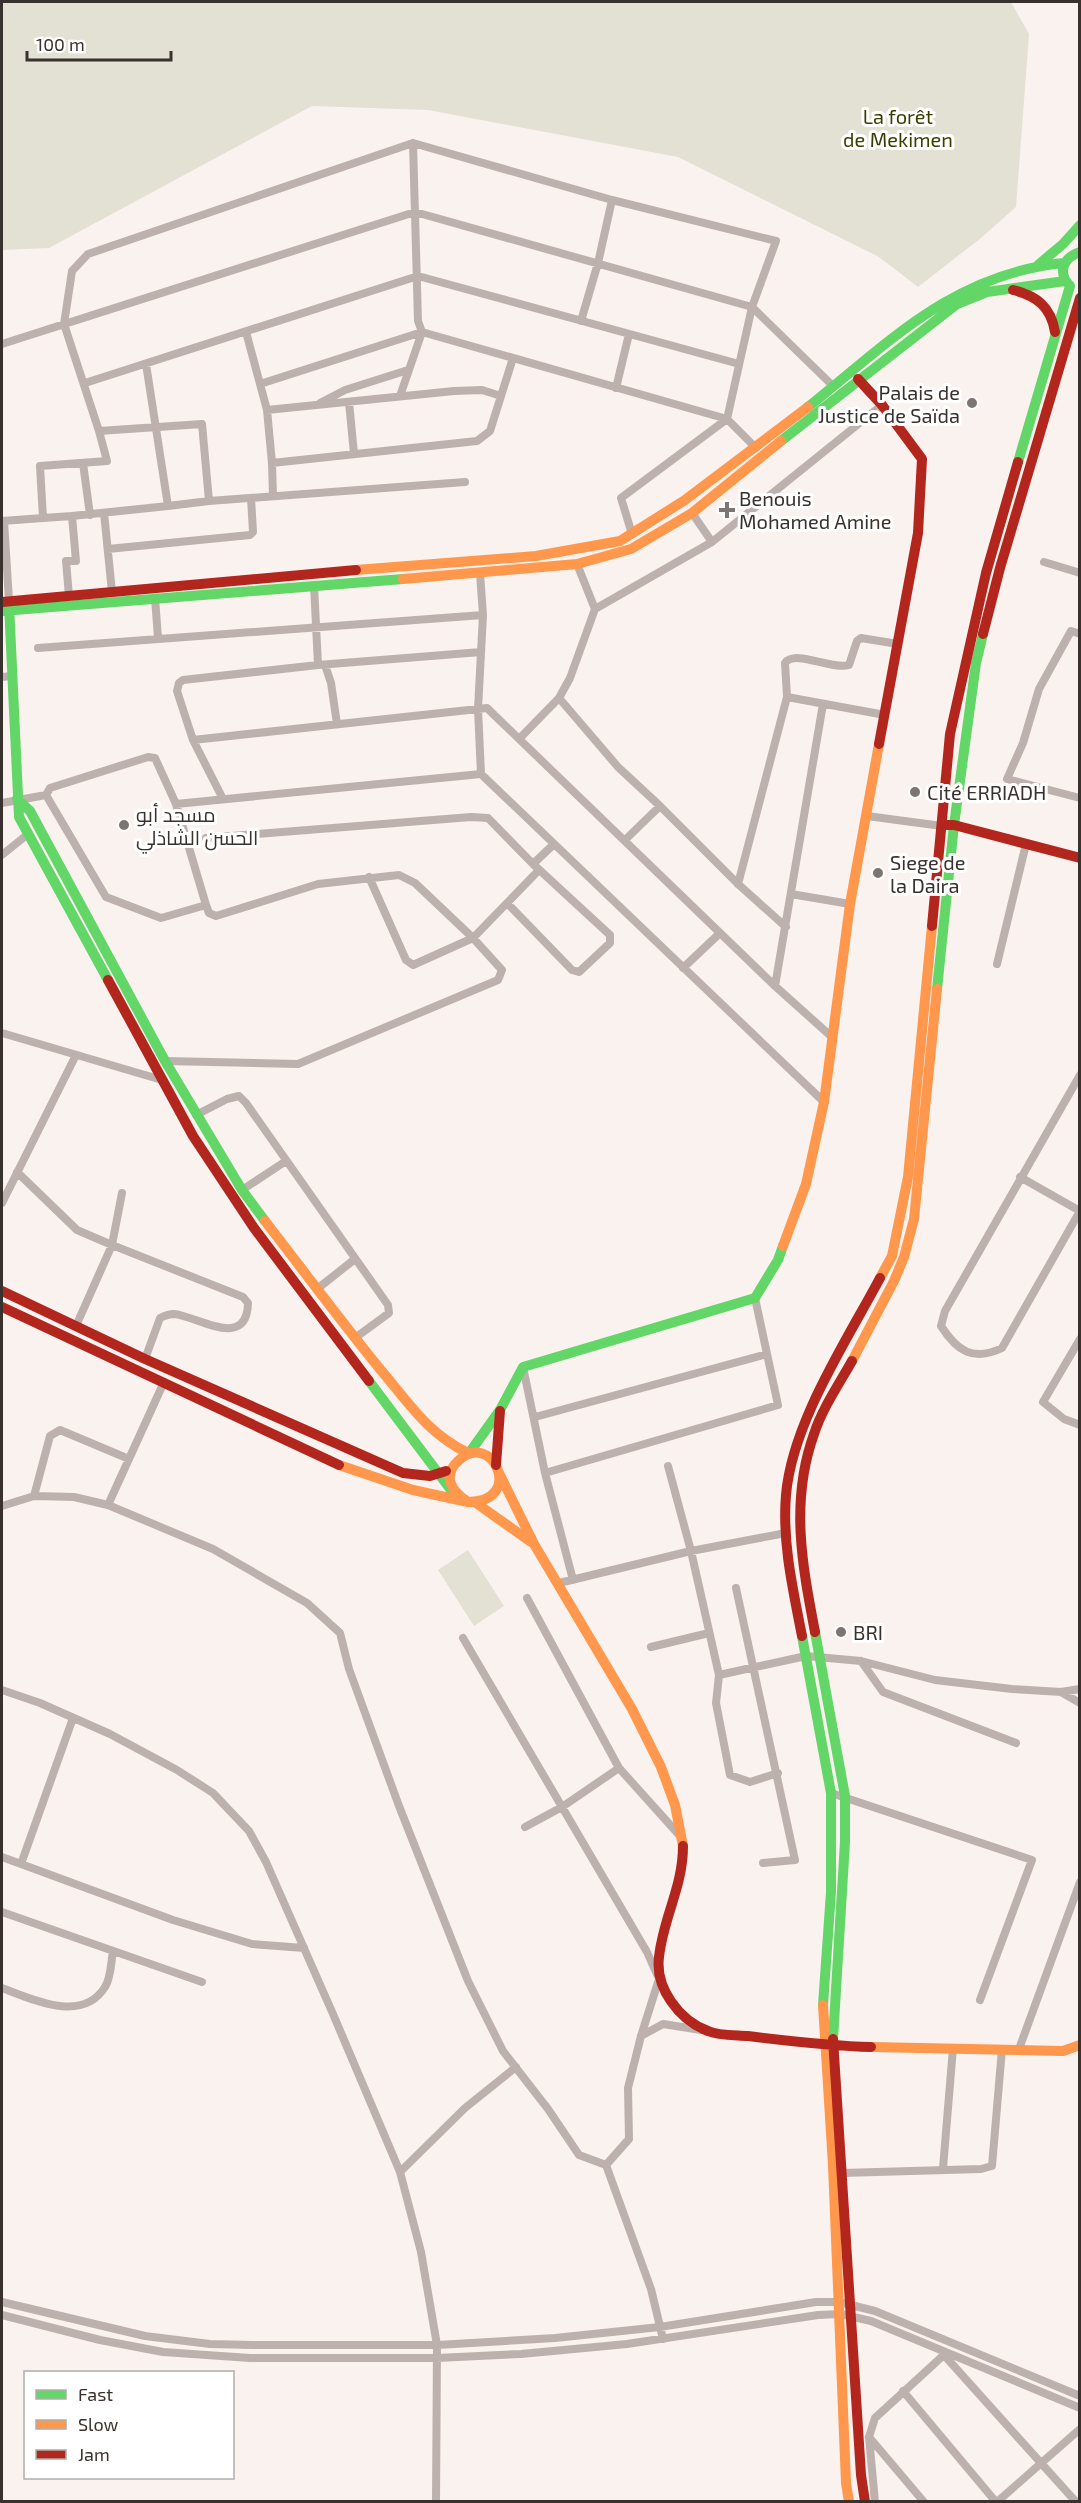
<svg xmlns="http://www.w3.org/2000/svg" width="1081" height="2503" font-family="'Exo 2',Cairo,sans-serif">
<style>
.green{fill:#e3e1d4}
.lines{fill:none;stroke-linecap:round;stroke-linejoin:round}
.street{stroke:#bdb1ad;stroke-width:8}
.fast{stroke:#63d668;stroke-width:10}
.slow{stroke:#ff974d;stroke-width:10}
.jam{stroke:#b3261e;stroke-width:10}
.poi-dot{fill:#7d7571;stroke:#fff;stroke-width:2}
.labels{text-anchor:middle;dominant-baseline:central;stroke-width:6;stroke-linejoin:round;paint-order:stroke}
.park-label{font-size:20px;fill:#3c3e00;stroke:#fff}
.poi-label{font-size:20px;fill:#39312d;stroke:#fff;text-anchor:start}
</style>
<rect width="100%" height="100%" fill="#faf2ef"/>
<!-- green -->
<path class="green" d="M2,2H1011L1029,34L1016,207L981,238L918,287L879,257L678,157L428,110L312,106L49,248L2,250Z
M468,1550L504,1606L474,1626L438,1570Z"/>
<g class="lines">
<!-- street -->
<path class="street" d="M413,143L418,321L422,332L727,419L756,448
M581,321L598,263L612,200
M246,332L267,410L272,463L477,441L490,431L513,358
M2,344L415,212L752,307L833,386
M85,383L418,276L739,364
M260,384L422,332L400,396
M616,388L629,334
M349,402L354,454
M320,403L345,390L408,370
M267,410L454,391L482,390L501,396
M99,431L64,324L72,271L88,254L413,143L612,200L776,241L752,307L727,419L621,498L632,534
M83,463L90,515
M272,463L273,496
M209,501L465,482
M104,513L112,592
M692,513L712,542
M72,516L168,506L146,364
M2,521L43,518
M4,521L9,601
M108,549L250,535L253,532L251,498
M1044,562L1080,573
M577,564L595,609
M480,573L483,615L478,709L481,774L824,1102
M314,585L318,665L481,652
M69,596L66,561H76L72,516L43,518L40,466L107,461L99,431L202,424L209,501L168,506
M155,598L158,638
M1080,634L1071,631L1039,689L1023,743L1007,779L1080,798
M38,648L483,615
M325,665L331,683L337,724
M2,677L12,676
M787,697L885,715
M559,698L618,767L660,806
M519,739L559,698L570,678L595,609L712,542L882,405
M193,740L177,691L179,683L183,680L318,665
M148,757L155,758L176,804L206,905L161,918L106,897L46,795L50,788Z
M223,799L193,740L487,708L775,986L833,1038
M2,803L46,795
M176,804L481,774
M867,816L942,826
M206,838L471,817L488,818L533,864L610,935V943L579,972L572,970L507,903
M625,840L660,806L738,884L786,927
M2,855L28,834
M533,864L554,844
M369,877L406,960L413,965L473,938L539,870
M738,884L787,697L785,663C795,649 831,670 849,665L857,641L861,638L898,644
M791,894L850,904
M997,964L1026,844
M683,968L720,933
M775,986L823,704
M2,1033L162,1080
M165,1061L298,1064L498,980L502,970L473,938L415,883L399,875L318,884L216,916L209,913L206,905
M196,1115L227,1099L239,1096L246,1103L388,1305L389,1313L355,1338
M17,1172L77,1230L112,1245L122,1193
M1020,1177L1080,1211L1002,1348C973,1362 957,1351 941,1326L945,1311L1080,1075
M242,1190L286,1161
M2,1203L76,1055
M317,1289L355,1259
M76,1326L112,1245L243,1297L248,1303C247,1351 197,1316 174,1314C169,1314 164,1316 160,1318L145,1359
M1080,1339L1043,1402L1064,1419L1080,1425
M523,1367L545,1473L573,1580
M535,1417L767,1354
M668,1466L691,1551L719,1675L806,1656L861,1661L935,1680L1012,1689L1061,1692L1080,1689
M545,1473L778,1405L755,1298
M34,1496L50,1436L60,1430L129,1459
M108,1505L164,1382
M2,1506L34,1496L74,1497L108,1505L213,1549L307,1603L340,1633L349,1669L399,1806L468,1981L503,2051L548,2109L579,2155L606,2165L651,2289L663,2339
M559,1583L691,1551L786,1533
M736,1588L795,1860L763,1863
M527,1598L619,1768L681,1837
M463,1638L647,1952L659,1979L641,2036L628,2088L629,2139L606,2165
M651,1647L709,1633
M861,1661L883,1692L1016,1743
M719,1675L716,1703L730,1775L750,1782L778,1773
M2,1690L40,1703L110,1734L177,1770L213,1793L249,1831L266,1862L333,2014L400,2172L421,2252L437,2345L436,2502
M1061,1692L1080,1703
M831,1793L1032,1860L980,2000
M525,1827L562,1807L619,1768
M2,1857L173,1920L252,1944L304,1948
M21,1864L73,1718
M2,1912L202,1982
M2,1988C32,1999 82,2024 105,1987C111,1978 111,1962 113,1951
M641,2036L663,2024L701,2030
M1019,2049L1080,1882
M943,2168L953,2048
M400,2172L465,2108L516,2067
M842,2173L981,2169L992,2166L1002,2049
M2,2302L145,2336L210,2344L253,2345H437L555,2338L660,2327L816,2302H839L875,2311L1080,2396
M2,2315L100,2340L163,2352L250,2358H437L521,2354L627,2344L818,2315L840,2314L871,2321L1080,2408
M944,2355L1076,2502
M903,2391L996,2502
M869,2437L924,2502
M875,2502L869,2437L875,2418L946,2353
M997,2502L1080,2429"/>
<!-- fast -->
<path class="fast" d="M1038,265L1063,244L1080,225
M1070,286C1057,272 1063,258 1080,252
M808,407C889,342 954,274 1063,263
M781,441L957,304L987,292L1065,281
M1018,462L1070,286
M9,604L19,817L108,980
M2,611L403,579
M17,799L30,811L165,1061L242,1190L265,1221
M937,989L954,825L976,663L983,634
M369,1381L454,1494
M470,1452L500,1410L523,1367L755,1298L778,1260L783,1246
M815,1632L845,1796V1842L833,2039
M802,1636L831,1793V1892L823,2005"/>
<!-- slow -->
<path class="slow" d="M356,570L536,556L620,541L685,500L808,407
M403,579L577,564L631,549L692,513L781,441
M265,1221C303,1270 340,1320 380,1369C409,1403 427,1433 468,1453
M783,1246L806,1184L824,1102L850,904L879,744
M880,1278L892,1256L908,1177L932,926
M852,1361L894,1281L904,1257L914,1219L937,989
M339,1465L413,1490L468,1502C526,1502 492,1428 458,1461C441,1477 453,1492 468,1502
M499,1473L534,1544L632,1709L661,1767L675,1805L683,1846
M476,1503L531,1542
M823,2005L833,2165L846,2483L849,2502
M871,2047L1063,2051L1080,2045"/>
<!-- jam -->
<path class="jam" d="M1013,290C1037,296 1051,307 1055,332
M858,379L882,405L922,459L918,533L879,744
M2,602L356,570
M983,634L1000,568L1080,298
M946,825H954L1080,858
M932,926L950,734L986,573L1018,462
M108,980L193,1136L254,1228L369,1381
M2,1291L145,1359L403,1473L430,1476L446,1471
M2,1307L339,1465
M496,1465L500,1411
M815,1632C802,1564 790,1501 814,1434C822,1409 839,1384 852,1361
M802,1636C793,1590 782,1542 786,1495C792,1423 846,1342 880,1278
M683,1846C683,1887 663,1918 659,1957C655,1988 679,2020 708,2031C719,2036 736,2035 748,2036C789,2041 830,2046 871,2047
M833,2039L861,2475L865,2502"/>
</g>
<!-- markers -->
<g class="poi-dot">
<circle cx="972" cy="403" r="6"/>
<path d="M724 501h6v6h6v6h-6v6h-6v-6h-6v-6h6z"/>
<circle cx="915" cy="792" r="6"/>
<circle cx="124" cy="825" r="6"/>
<circle cx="878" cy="873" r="6"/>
<circle cx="841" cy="1632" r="6"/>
</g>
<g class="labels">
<!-- park labels -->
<g class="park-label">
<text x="898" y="116">La forêt<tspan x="898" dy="23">de Mekimen</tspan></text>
</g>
<!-- poi labels -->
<g class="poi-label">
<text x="960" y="392" text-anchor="end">Palais de<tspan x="960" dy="23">Justice de Saïda</tspan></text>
<text x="739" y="498">Benouis<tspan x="739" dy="23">Mohamed Amine</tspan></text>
<text x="927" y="792">Cité ERRIADH</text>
<text x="136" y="814">مسجد أبو<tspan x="136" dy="23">الحسن الشاذلي</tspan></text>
<text x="890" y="862">Siege de<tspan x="890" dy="23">la Daira</tspan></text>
<text x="853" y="1632">BRI</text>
</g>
</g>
<!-- border -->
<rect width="1081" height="2503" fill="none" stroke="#39312d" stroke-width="6"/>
<!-- legend -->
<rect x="24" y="2371" width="210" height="108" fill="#ffffff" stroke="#b0adab" stroke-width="1.5"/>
<rect x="36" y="2390" width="30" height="9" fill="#63d668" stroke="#b0adab" stroke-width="1.5"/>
<text x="78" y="2401" font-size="18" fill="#39312d">Fast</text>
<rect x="36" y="2420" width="30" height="9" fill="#ff974d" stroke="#b0adab" stroke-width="1.5"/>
<text x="78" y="2431" font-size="18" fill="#39312d">Slow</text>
<rect x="36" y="2450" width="30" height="9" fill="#b3261e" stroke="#b0adab" stroke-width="1.5"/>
<text x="78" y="2461" font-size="18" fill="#39312d">Jam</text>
<!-- scale -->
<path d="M27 51v9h144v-9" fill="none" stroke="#39312d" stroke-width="3"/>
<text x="36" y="51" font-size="18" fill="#39312d" stroke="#ffffff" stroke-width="4.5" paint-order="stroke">100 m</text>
</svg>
